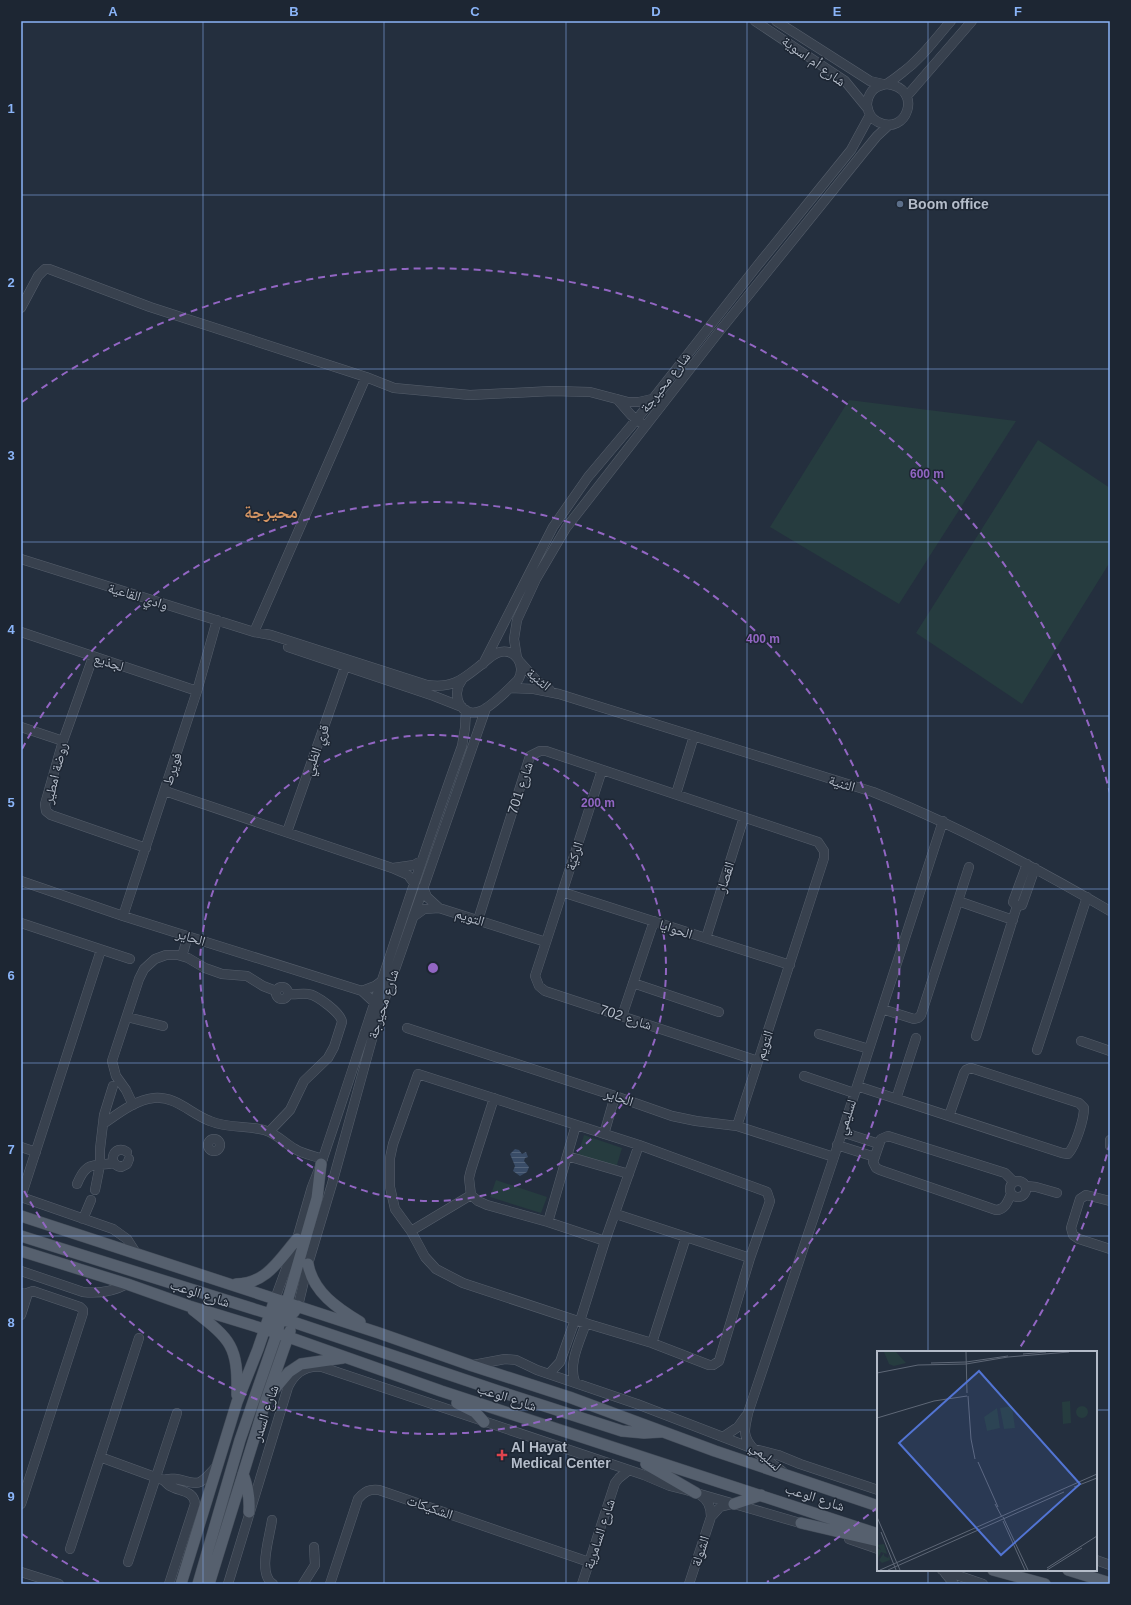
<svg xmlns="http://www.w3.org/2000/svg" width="1131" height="1605" font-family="Helvetica,'Noto Naskh Arabic',sans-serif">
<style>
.grass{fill:#263c3f}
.water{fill:url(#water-rules)}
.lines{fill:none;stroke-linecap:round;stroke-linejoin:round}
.minor-casing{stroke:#565f6c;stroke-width:10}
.major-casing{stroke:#414a57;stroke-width:12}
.minor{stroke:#38414e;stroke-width:9}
.major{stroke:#56606e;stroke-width:11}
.grid{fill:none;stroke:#8ab4f8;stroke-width:1;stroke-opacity:0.55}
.ring{fill:none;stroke:#9266c3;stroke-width:2;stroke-dasharray:7 5}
.service-dot{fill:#5c6f8a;stroke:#1d2633;stroke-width:1.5}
.health-dot{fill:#e0444e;stroke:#1d2633;stroke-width:1.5}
.labels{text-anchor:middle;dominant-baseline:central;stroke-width:3;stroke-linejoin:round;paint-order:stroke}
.street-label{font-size:14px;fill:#b4bcc9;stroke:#1d2633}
.poi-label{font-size:14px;font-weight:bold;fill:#b4bcc9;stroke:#1d2633;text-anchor:start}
.district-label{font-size:18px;font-weight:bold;fill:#d59563;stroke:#1d2633}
.inset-road{fill:none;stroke:#5e6776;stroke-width:1}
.view{fill:#5274d3;fill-opacity:0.15;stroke:#5274d3;stroke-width:2}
.inset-edge{fill:none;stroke:#b4bcc9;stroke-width:2}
.centre{fill:#9266c3;stroke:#1d2633;stroke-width:2}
.ring-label{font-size:12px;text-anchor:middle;font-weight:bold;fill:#9266c3;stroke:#1d2633;stroke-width:3;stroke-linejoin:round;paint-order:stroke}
.neatline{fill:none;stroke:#8ab4f8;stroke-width:1.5}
.grid-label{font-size:13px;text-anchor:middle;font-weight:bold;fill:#8ab4f8}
</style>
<defs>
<pattern id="water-rules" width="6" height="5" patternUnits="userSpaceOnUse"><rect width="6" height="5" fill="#394c67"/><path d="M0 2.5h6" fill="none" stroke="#53647b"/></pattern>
</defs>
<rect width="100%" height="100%" fill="#242f3e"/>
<!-- grass -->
<path class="grass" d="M849,400L1016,421L899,604L770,527Z
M1038,440L1110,488V562L1022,704L916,633Z
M584,1135L622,1148L616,1168L578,1155Z
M496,1180L547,1197L541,1213L490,1197Z"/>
<!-- water -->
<path class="water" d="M515,1149L519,1150L522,1154L526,1152L528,1157L525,1158L524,1161L529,1167L527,1172L520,1176L513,1171L515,1166L510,1154Z"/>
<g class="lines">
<defs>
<path id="minor" d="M755,21L845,81L868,109
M776,21L870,81L883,84
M887,84C924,88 907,137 878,122C871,119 868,112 867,105C867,100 869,95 872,91C877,85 883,86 888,83C893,80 898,76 903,72C922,58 935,39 951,21
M907,96L972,21
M21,308L38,276L45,269H49L150,307L366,377L394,388L470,395L552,391L590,392L628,402H639L652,399
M617,399L631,415L640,422
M21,559L254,632L271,635L427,685C453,689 463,679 482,664C487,660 492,655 497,653C515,646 527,666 518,680C509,689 492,706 481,711C461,719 450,695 462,680
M21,632L197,691
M254,632L366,377
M288,647L434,696L462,707
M93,657L63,741L45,804L46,811L51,815L146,848
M517,658L514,639L517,620L536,579L566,528L718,333L863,153L877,136L889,125
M520,662L537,681L550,690
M483,664L553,527L588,477L637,419L757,266L851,150L870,115
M510,688L534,689L559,694L873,792C956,825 1033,866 1110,911
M21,727L63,741
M602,770L535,976L539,986L545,991L758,1061
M165,791L392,868L408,875L414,883
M676,794L694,736
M287,832L345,667
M1027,864L1014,899L1013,902L1017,906L1022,905L1035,868
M393,868L414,865L421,861
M21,881L123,916L362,991L376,1004
M423,887L427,897L439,908L546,942
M562,892L790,965
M958,901L1013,920
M123,916L197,691L217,620
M413,917L424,909L439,908
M478,920L530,756L540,751H546L818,842L824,851V858L737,1126
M21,923L130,959
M706,938L744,817
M182,956L188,936
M633,983L719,1012
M276 993a6 6 0 1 1 12 0a6 6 0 1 1-12 0Z
M362,991L375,986L383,980
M882,1009L914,1019L918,1018L921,1015L969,867
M622,1016L654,921
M127,1017L163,1026
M407,1028L615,1096L672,1116L696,1121L737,1126L834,1157
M819,1034L869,1049
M976,1036L1017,906
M1081,1041L1110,1051
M1037,1050L1087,897
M418,1074L639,1145L767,1192L770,1201L750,1258L719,1361L713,1365H709L652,1343L575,1320L463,1283L436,1269L425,1257L411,1231L395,1209L390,1187V1158L393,1144Z
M804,1076L854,1093
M857,1086L1062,1153L1068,1154C1076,1145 1084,1119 1084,1108L1079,1103L971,1068L966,1070L964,1073L949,1116
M494,1098L471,1170L469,1178L471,1195L478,1201L487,1205L548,1222L605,1241L580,1321
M896,1099L916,1038
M133,1105L126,1090L116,1076L112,1061L139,979L144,969L155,959L166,955H178L188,958L205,968L222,974L247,976L263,986L276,991
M103,1124C119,1113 135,1100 154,1098C176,1096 191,1114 210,1121C229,1129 246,1125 264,1130C276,1133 284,1143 295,1149C303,1154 314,1156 323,1159
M269,1132L290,1110L304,1081L328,1058L334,1047L342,1022C341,1013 317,995 308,994C301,993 295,995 288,994
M842,1132L879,1144
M604,1134L615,1096
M208 1145a6 6 0 1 1 12 0a6 6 0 1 1-12 0Z
M1110,1140V1146
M837,1145L875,1157
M21,1147L36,1152
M127,1152C114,1143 106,1164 121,1167L127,1164L129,1159
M567,1156L629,1174
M1010 1189a8 8 0 1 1 16 0a8 8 0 1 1-16 0Z
M77,1184C87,1160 93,1167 114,1163
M1026,1186L1036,1187L1057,1193
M95,1190L100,1165V1149L104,1115L113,1086
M1011,1194C1008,1201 1005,1210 996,1210L880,1170L876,1168L873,1162L881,1139L888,1136L1005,1173L1014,1182
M21,1197L101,950
M21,1197L113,1229L127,1239L136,1253
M1110,1201L1086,1195L1080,1199L1071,1228L1073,1235L1079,1239L1110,1249
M616,1214L750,1258
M83,1219L91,1200
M548,1222L576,1125
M411,1231L471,1195
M605,1241L639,1145
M21,1271L83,1292C99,1294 112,1292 127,1284
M21,1293L24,1294L33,1291L80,1307L83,1310V1313L21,1504
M275,1299L297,1239L312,1187L321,1164C368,1025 412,884 462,746L465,728L466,710
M298,1306L308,1264L332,1184L377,1021L486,708
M21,1315L28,1293
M652,1343L686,1237
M473,1365L505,1359L516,1360L537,1370L637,1404L754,1449L778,1455L800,1464L878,1490
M549,1374L560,1362L575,1320
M575,1382C568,1363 580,1341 586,1323
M723,1437L738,1427L746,1416
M100,1457L163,1480C166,1482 168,1485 170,1486C180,1492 194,1490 195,1504L169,1584
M783,1472C771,1462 746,1449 745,1432C745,1425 747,1419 748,1413L834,1157L943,821
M163,1480C177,1475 192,1486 200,1482C206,1479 212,1471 216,1467
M700,1495C709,1500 711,1508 711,1517
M272,1520C270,1536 257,1574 273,1584
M849,1539L878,1549
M70,1549L139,1338
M1096,1560L1110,1565
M128,1562L177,1413
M942,1570L983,1584
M21,1572L59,1584
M945,1573L954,1584
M228,1584L288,1387C295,1372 306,1365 322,1367L644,1475L670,1486L686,1490L807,1525
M303,1584L315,1565L314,1547
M330,1584L358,1499C365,1491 369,1489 379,1490L589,1562
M582,1584L615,1483L619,1478L629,1470
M689,1584L711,1517L720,1507L732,1504"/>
<path id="major" d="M21,1216L379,1333L473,1366L569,1397L715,1451L878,1506
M21,1236L270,1314L288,1317L294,1312L298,1306
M21,1251L127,1284L189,1306L277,1333L441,1391L878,1534
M308,1264C313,1292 337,1308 360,1322
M236,1284C266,1284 279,1260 297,1239
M285,1309L317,1198L321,1164
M193,1310C231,1340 238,1345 237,1395
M265,1329C271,1317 282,1320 293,1322L498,1391L622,1431L644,1433L661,1432
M272,1392L289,1372L301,1364L343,1358
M457,1403L475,1412L484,1422
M646,1464L696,1493
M243,1474C248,1487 250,1498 249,1512
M734,1504L761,1495
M801,1523L878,1541
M993,1570L1045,1584
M1068,1570L1110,1583
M181,1584L237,1402L258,1349L275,1299
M198,1584L240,1440L278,1330L282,1309L275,1299
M209,1584L266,1400L290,1331"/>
</defs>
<!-- minor casing -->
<use href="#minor" class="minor-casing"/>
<!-- major casing -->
<use href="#major" class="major-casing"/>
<!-- minor -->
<use href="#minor" class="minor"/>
<!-- major -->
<use href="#major" class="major"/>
</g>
<!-- grid -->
<path class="grid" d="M203,21V1584M384,21V1584M566,21V1584M747,21V1584M928,21V1352M21,195H1110M21,369H1110M21,542H1110M21,716H1110M21,889H1110M21,1063H1110M21,1236H1110M21,1410H878M1096,1410H1110M928,1570V1584"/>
<!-- distance rings -->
<g class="ring">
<circle cx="433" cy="968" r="233"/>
<path d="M22 749A466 466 0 1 1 22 1187"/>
<path d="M1110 1143A699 699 0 0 1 1019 1349M878 1507A699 699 0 0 1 767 1582M99 1582A699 699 0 0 1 22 1534M22 402A699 699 0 0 1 1110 793"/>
</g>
<!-- markers -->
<circle class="service-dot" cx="900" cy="204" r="4"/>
<path class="health-dot" d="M500 1449h4v4h4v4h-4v4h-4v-4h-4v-4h4z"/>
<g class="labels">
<!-- street labels -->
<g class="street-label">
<text transform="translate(814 61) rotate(36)">شارع أم اسوية</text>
<text transform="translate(665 382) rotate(-52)">شارع محيرجة</text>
<text transform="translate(138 596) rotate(17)">وادي القاعية</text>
<text transform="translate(109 662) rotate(18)">لجذيع</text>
<text transform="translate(539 679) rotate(40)">الثنية</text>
<text transform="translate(316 750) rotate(-71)">قري الظبي</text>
<text transform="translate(172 769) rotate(-72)">فويرط</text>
<text transform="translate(55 773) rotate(-76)">روضة امطير</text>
<text transform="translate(842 783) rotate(17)">الثنية</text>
<text transform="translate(520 788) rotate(-72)">شارع 701</text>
<text transform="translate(574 856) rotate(-72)">الركيّة</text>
<text transform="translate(725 877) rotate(-72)">القصار</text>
<text transform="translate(470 917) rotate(18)">التويم</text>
<text transform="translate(676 929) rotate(18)">الحوايا</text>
<text transform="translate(191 937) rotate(17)">الحاير</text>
<text transform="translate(383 1004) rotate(-72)">شارع محيرجة</text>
<text transform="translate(626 1017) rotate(18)">شارع 702</text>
<text transform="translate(764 1045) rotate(-72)">التويم</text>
<text transform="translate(619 1097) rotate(19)">الحاير</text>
<text transform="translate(846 1117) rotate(-72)">لسليمي</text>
<text transform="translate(200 1293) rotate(18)">شارع الوعب</text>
<text transform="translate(507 1397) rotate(18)">شارع الوعب</text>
<text transform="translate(265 1413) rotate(-72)">شارع السدر</text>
<text transform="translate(766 1456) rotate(42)">لسليمي</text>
<text transform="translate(815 1497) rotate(18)">شارع الوعب</text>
<text transform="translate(430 1507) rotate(19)">الشكيكات</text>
<text transform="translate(599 1534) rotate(-72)">شارع السامرية</text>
<text transform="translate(700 1551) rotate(-72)">الشولة</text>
</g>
<!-- poi labels -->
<g class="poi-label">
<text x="908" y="204">Boom office</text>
<text x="511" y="1447">Al Hayat<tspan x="511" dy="16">Medical Center</tspan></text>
</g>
<!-- district labels -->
<g class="district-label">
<text x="271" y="512">محيرجة</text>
</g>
</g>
<!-- overview -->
<g transform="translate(877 1351)">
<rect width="220" height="220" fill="#242f3e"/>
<path d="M193,50L194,72L186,73L185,51ZM199 61a6 6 0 1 1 12 0a6 6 0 1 1-12 0ZM135,55L138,77L127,78L123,57ZM120,57L123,77L110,80L107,66ZM7,193L10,203L7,202V205L11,207L12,204L13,209L5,212L2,209L7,202L4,201L0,209V197L4,199L0,194Z" fill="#263c3f"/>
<path d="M7,1H19L29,12L17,15L12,13Z" fill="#263c3f"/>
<path class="inset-road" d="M89,1L90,42M146,3L169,1M54,12L89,11L131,5M0,22L41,14L89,13L131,6L192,1M91,45L94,88L98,108M0,67L57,50L90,45M101,111L121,156M197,136L220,127M118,153L125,166M0,166L23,219M126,166L151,219M126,170L148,219M4,181L19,219M170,217L220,185M3,219L220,123M11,219L187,141M170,219L205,197"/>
<path class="view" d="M102,20L203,133L124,204L22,92Z"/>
<rect width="220" height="220" class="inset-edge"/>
</g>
<circle cx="433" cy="968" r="6" class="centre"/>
<g class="ring-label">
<text x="927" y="478">600 m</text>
<text x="763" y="643">400 m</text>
<text x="598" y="807">200 m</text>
</g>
<!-- border -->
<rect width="1131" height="1605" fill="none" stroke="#1d2633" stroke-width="44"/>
<rect x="22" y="22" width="1087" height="1561" class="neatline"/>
<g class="grid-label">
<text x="113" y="16">A</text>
<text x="294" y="16">B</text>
<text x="475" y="16">C</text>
<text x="656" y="16">D</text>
<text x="837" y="16">E</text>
<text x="1018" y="16">F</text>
<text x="11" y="113">1</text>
<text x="11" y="287">2</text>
<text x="11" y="460">3</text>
<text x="11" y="634">4</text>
<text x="11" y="807">5</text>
<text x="11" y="980">6</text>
<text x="11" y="1154">7</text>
<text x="11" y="1327">8</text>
<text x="11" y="1501">9</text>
</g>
</svg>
